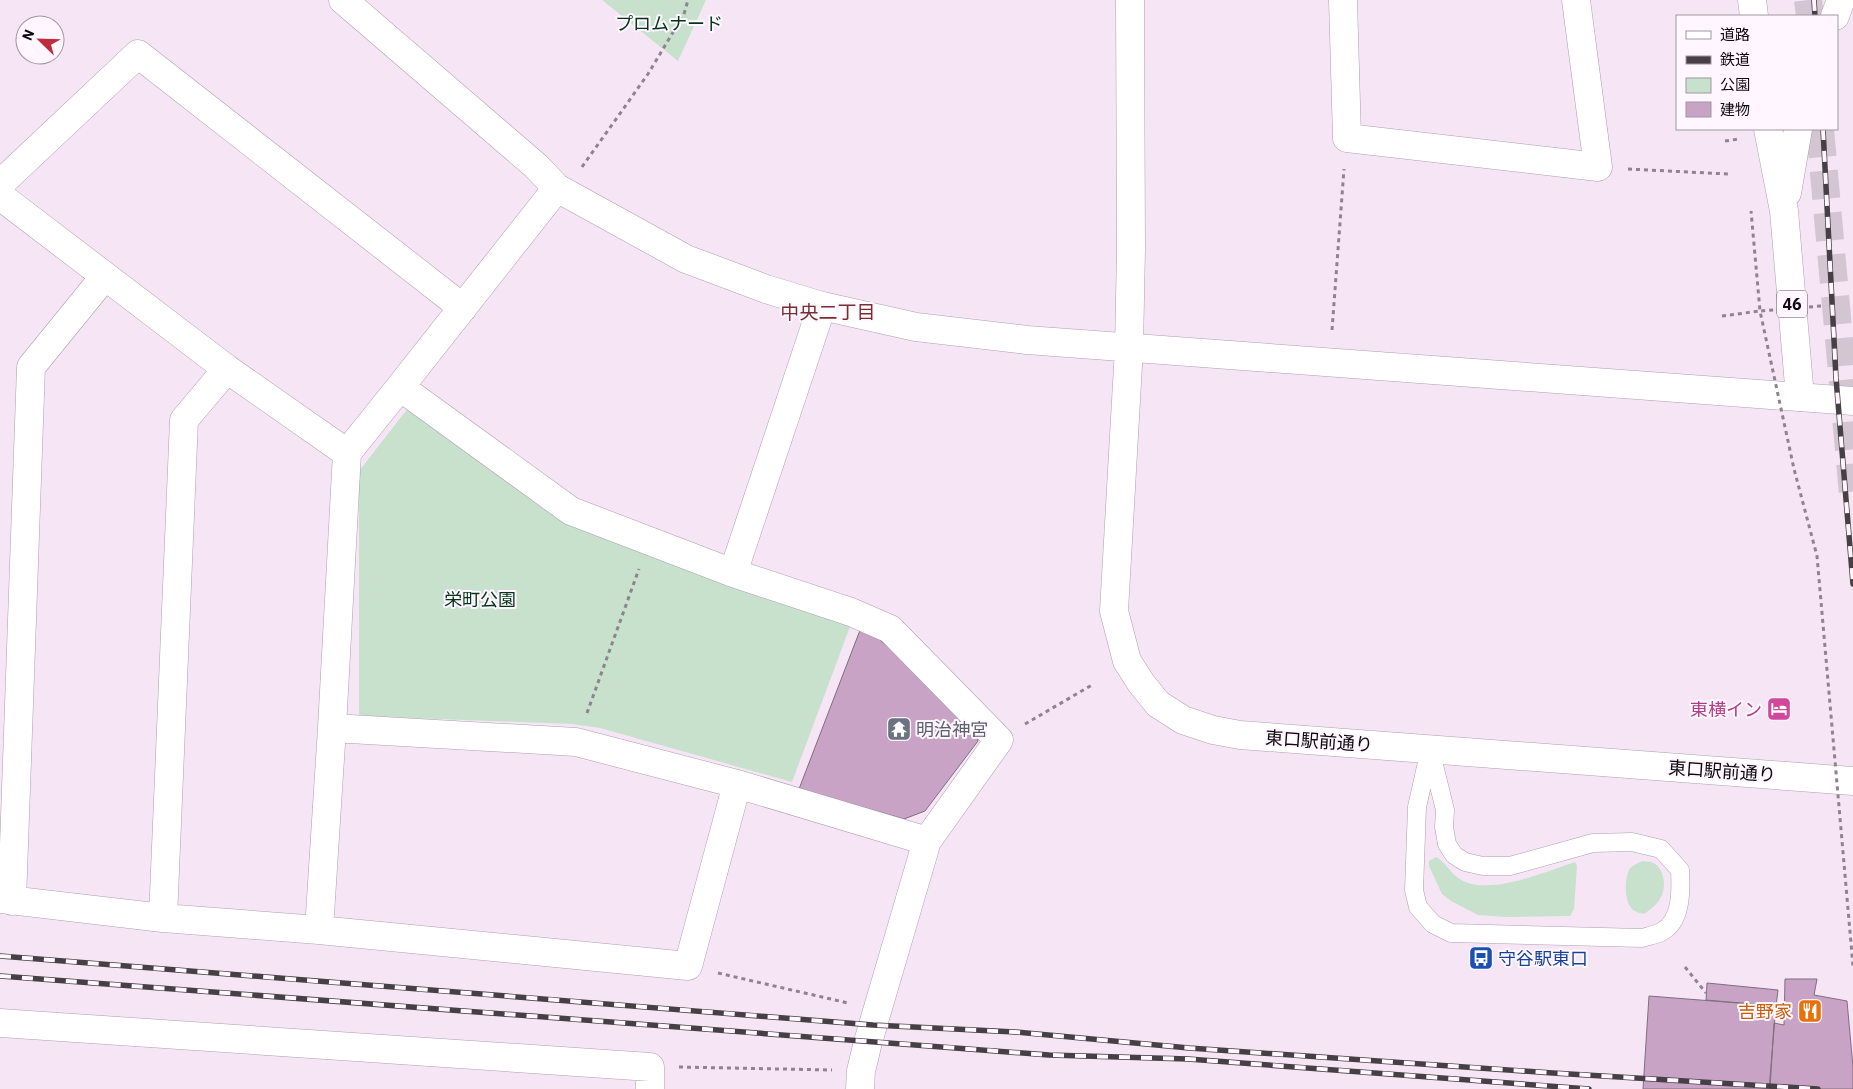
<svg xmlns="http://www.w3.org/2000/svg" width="1853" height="1089" font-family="'IBM Plex Sans','Noto Sans JP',sans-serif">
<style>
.green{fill:#c7e1cd}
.building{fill:#c9a3c5;stroke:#7e6f7c}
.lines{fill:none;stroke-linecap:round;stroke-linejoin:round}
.primary-tunnel{stroke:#d3c5d2;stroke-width:28;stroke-dasharray:28 14;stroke-linecap:butt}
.service-casing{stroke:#ae9fad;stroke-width:19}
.minor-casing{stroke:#ae9fad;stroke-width:29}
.tertiary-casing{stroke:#ae9fad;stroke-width:29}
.primary-casing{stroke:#ae9fad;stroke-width:29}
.path{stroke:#8e838e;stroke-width:3;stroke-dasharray:4 4;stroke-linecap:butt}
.service{stroke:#fff;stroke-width:18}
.minor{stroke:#fff;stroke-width:28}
.tertiary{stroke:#fff;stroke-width:28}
.primary{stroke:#fff;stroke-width:28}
.rail-casing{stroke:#473f46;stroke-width:5.5}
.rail{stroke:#fff6ff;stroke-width:4;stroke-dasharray:11;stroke-linecap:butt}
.path-bridge{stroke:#8e838e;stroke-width:3;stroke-dasharray:4 4;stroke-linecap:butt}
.labels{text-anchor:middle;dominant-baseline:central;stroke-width:4;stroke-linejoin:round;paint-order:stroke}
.shield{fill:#fff6ff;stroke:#565056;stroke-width:1}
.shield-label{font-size:16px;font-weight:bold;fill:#0e090e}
.park-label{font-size:18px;fill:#003516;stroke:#fff6ff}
.hotel-label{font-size:18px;fill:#b23c85;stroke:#fff6ff;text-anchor:end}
.worship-label{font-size:18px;fill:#5b616d;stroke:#fff6ff;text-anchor:start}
.street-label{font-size:18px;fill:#0e090e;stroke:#fff6ff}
.transit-label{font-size:18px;fill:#164399;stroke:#fff6ff;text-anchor:start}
.food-label{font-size:18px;fill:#c56008;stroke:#fff6ff;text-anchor:end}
.neighbourhood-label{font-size:19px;fill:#762f31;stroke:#fff6ff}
</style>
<rect width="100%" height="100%" fill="#f6e6f5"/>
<!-- green -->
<path class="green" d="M602,0H706L678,61Z
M412,403L571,517L851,624L792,782L600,728L572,724L359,716V471Z
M1436,857C1445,862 1450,872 1458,878C1488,898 1544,872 1575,862L1577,866L1574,909L1570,916L1506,917L1478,915L1451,901L1442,894L1429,866V861Z
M1643,861C1645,862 1648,861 1651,862C1664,866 1667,886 1661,897C1657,905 1651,909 1644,914C1640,913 1636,912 1633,910C1624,901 1624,881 1629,870C1632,865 1638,863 1643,861Z"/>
<!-- building -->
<path class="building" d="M862,625L973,717L978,741L925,811L904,819L799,789Z
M1785,979H1817L1814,995L1847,1001L1853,1067V1089H1770L1774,1023L1784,1025Z
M1707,983L1778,990L1776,1006L1706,1000Z
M1649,996L1776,1006L1769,1089H1643Z"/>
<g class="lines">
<!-- primary-tunnel -->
<path class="primary-tunnel" d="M1808,0L1810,16
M1820,129L1853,494"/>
<defs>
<path id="service" d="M1430,749L1445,810L1444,827L1447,844L1454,855L1465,862L1483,866H1510L1593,843L1632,842L1661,849L1680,870C1681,890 1682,922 1661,932C1655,935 1648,936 1642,938L1451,933L1433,924L1418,907L1414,890L1417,807Z"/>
<path id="minor" d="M1343,0L1347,138L1598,167L1576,0
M0,184L138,54L463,308
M0,196L227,369L347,453
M400,387L557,188
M733,573L822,306
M332,728L347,453L400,387L571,511L733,573L851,612L890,629L999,740L927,841
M0,899L163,918L319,930L332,728L576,742L737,784L927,841L868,1042L861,1071L860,1089
M12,901L31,367L105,276
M163,918L184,420L227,369
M319,930L688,966L737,784
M0,1023L650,1067V1089"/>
<path id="tertiary" d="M343,0L536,166L557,188L686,259L766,289L822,306L916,327L1027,340L1853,401
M1130,0L1131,249L1129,348L1114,611L1127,661L1141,683L1158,704L1183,720L1213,730L1240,735L1853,781"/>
<path id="primary" d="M1752,0L1754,16
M1835,16L1841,0
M1768,129L1784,211L1800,397
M1787,193L1798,129"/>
</defs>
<!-- service casing -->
<use href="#service" class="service-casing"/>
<!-- minor casing -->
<use href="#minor" class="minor-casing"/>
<!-- tertiary casing -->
<use href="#tertiary" class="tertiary-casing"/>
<!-- primary casing -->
<use href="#primary" class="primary-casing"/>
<!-- path -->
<path class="path" d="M1725,141L1739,139
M582,167L648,74L684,14L688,0
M1628,169L1728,174
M1722,316L1760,311L1751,211
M1332,330L1344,169
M587,713L639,569
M1025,724L1092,685
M1685,967L1706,993
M718,973L848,1003
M679,1067L832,1070"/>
<!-- service -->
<use href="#service" class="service"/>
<!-- minor -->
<use href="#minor" class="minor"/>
<!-- tertiary -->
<use href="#tertiary" class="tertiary"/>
<!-- primary -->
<use href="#primary" class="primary"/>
<defs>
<path id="rail" d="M1814,0L1815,16
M1823,129L1836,378L1853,584
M0,956L873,1025L1015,1032L1189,1048L1553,1073L1818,1089
M0,976L1049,1055L1188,1059L1589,1089"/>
</defs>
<!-- rail casing -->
<use href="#rail" class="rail-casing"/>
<!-- rail -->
<use href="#rail" class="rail"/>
<!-- path-bridge -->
<path class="path-bridge" d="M1821,306L1760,311L1794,469L1817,556L1853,966"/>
</g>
<!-- icons -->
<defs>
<symbol id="hotel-square" viewBox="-11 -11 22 22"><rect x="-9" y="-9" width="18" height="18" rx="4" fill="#d1479c" stroke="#fff6ff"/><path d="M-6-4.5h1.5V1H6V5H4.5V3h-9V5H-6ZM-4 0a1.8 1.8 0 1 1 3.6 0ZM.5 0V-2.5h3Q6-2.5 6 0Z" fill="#fff"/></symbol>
<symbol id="temple-square" viewBox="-11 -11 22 22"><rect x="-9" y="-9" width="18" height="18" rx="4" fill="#6b7280" stroke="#fff6ff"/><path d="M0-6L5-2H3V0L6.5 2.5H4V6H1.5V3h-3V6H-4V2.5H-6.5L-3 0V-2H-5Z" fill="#fff"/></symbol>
<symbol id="bus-square" viewBox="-11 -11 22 22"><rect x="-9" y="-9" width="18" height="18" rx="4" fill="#1a4fb4" stroke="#fff6ff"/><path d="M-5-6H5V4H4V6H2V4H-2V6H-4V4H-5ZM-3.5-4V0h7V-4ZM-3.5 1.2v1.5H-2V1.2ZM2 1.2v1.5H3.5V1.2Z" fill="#fff"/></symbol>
<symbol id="restaurant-square" viewBox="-11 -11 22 22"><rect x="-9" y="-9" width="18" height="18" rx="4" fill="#e8710a" stroke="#fff6ff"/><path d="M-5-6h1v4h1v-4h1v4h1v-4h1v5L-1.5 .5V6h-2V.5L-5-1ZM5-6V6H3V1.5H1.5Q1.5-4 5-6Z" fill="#fff"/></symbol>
</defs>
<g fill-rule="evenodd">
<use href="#hotel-square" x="1765" y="695" width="28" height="28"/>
<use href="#temple-square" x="885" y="715" width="28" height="28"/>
<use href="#bus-square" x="1467" y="944" width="28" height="28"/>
<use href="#restaurant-square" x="1796" y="997" width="28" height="28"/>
</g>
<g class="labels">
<!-- shield labels -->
<rect class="shield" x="1777" y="290.5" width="30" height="27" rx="4"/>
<g class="shield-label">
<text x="1792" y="304">46</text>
</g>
<!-- park labels -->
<g class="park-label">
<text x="669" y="23">プロムナード</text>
<text x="480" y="599">栄町公園</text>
</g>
<!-- hotel labels -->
<g class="hotel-label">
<text x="1762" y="709">東横イン</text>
</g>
<!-- worship labels -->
<g class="worship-label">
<text x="916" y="729">明治神宮</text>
</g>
<!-- street labels -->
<g class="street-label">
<text transform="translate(1319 741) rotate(4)">東口駅前通り</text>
<text transform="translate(1722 771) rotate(4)">東口駅前通り</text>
</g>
<!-- transit labels -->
<g class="transit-label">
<text x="1498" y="958">守谷駅東口</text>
</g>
<!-- food labels -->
<g class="food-label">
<text x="1792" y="1011">吉野家</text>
</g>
<!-- neighbourhood labels -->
<g class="neighbourhood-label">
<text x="828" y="312">中央二丁目</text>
</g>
</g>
<!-- legend -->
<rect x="1676" y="15" width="162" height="115" fill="#fff6ff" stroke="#9f979f"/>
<rect x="1686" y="31" width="25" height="8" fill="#ffffff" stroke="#9f979f"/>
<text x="1720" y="40" font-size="15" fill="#0e090e">道路</text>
<rect x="1686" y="56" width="25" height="8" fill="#473f46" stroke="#9f979f"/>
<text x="1720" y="65" font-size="15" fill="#0e090e">鉄道</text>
<rect x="1686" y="78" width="25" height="15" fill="#c7e1cd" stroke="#9f979f"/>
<text x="1720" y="90" font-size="15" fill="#0e090e">公園</text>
<rect x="1686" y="102" width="25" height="15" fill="#c9a3c5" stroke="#9f979f"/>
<text x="1720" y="115" font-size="15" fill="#0e090e">建物</text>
<!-- north arrow -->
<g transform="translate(40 40) rotate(293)"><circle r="24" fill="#fff6ff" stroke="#9f979f"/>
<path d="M0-4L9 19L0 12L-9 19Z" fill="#bd2d3b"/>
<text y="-8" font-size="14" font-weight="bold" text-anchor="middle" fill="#0e090e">N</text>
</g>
</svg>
